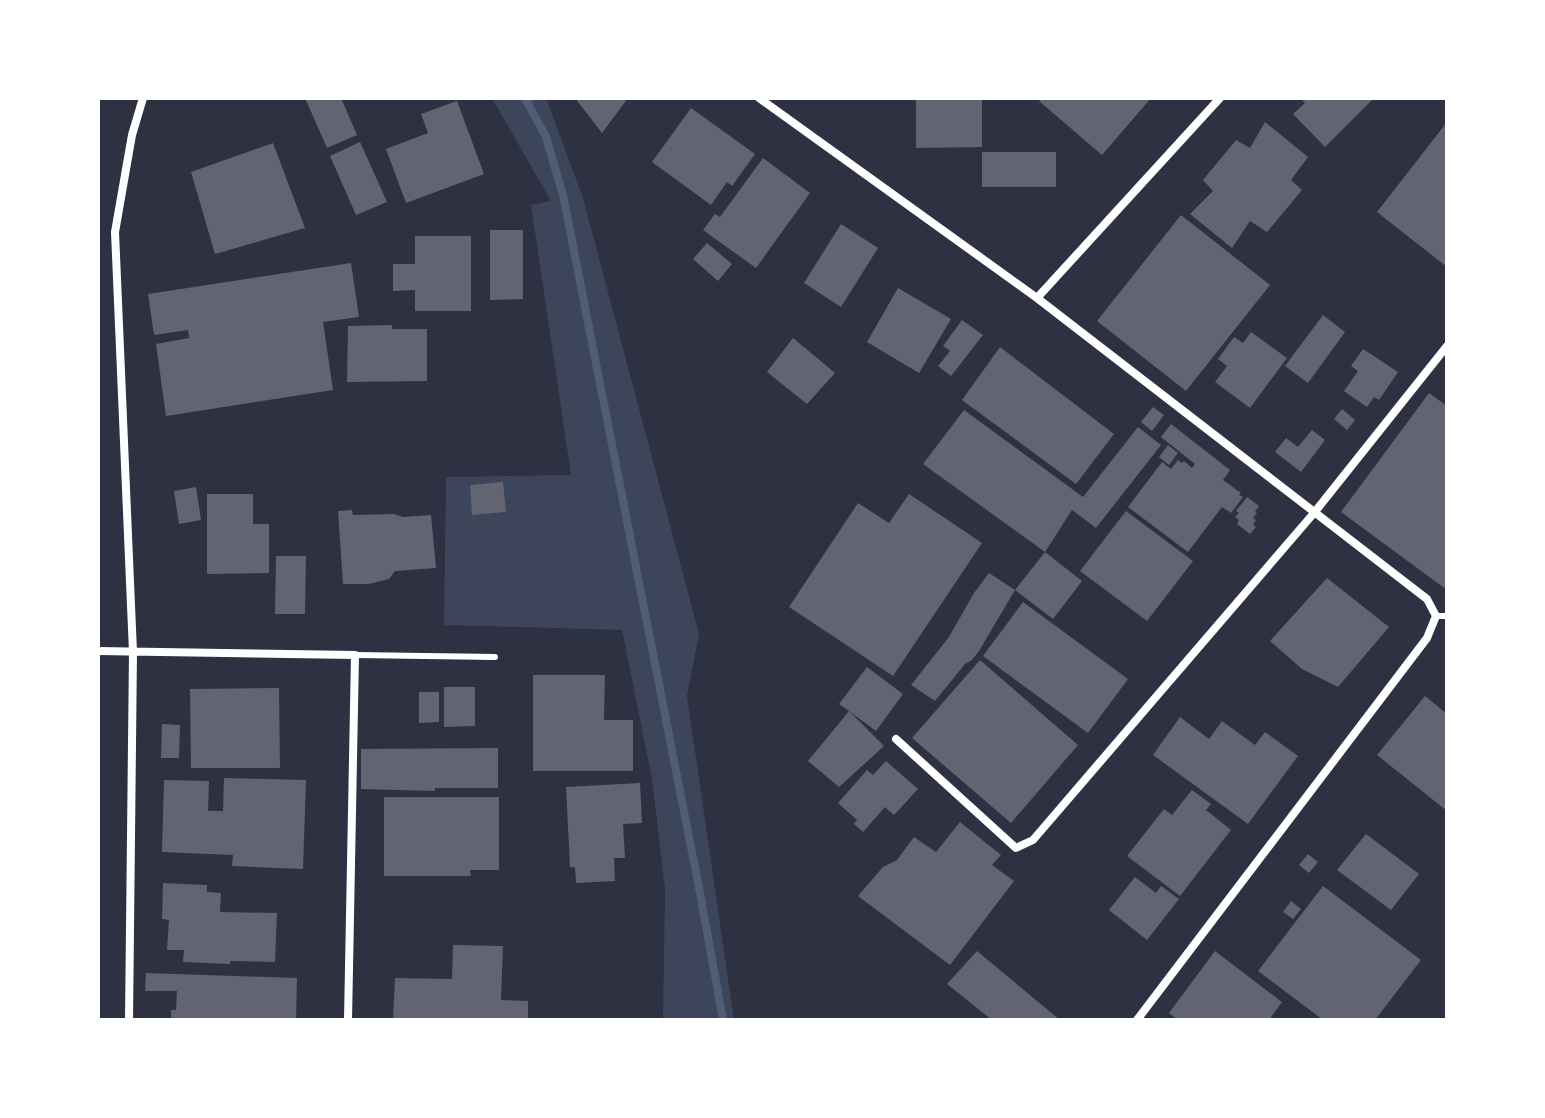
<svg xmlns="http://www.w3.org/2000/svg" width="1545" height="1118" font-family="Figtree,sans-serif">
<style>
.green{fill:#3c4559}
.lines{fill:none;stroke-linecap:round;stroke-linejoin:round}
.stream{stroke:#4f5d75;stroke-width:8}
.building{fill:#626471}
.service{stroke:#fff;stroke-width:6}
.minor{stroke:#fff;stroke-width:8}
</style>
<rect width="100%" height="100%" fill="#2d3142"/>
<!-- green -->
<path class="green" d="M492,98H546L583,198L699,634L687,696L734,1020H663L665,889L652,779L622,630L444,625L446,477L571,475L531,205L551,201Z"/>
<g class="lines">
<!-- stream -->
<path class="stream" d="M525,98L546,137L563,195L700,893L723,1020"/>
</g>
<!-- building -->
<path class="building" d="M305,98H341L357,135L327,148Z
M575,98H628L602,133Z
M916,98H982V147L916,148Z
M1042,98H1151L1102,155L1039,101Z
M1300,98H1374L1325,147L1293,114L1305,103Z
M457,101L484,174L406,203L386,149L428,133L421,114Z
M691,108L755,154L732,186L727,182L711,205L652,162Z
M1265,122L1308,157L1291,180L1302,190L1267,232L1250,221L1232,248L1190,214L1213,191L1203,180L1236,140L1250,148Z
M1447,122V267L1377,212Z
M360,142L387,202L356,215L330,156Z
M273,143L305,228L215,254L191,172Z
M982,152H1056V187H982Z
M763,158L810,193L756,268L703,230L715,214L720,217Z
M1181,215L1270,285L1186,391L1097,321Z
M841,224L878,248L841,307L804,283Z
M490,230H523V299L490,300Z
M415,236H471V311H415V290L393,291V264H415Z
M707,243L732,264L718,281L693,259Z
M351,263L359,317L323,322L333,390L166,416L156,344L189,338L188,330L154,335L148,294Z
M898,288L951,319L919,373L867,342Z
M1323,315L1345,332L1308,383L1285,366Z
M962,320L983,335L951,376L938,366L950,351L943,346Z
M392,325V329H427V381L347,382L348,326Z
M1251,332L1287,358L1250,408L1215,382L1227,366L1218,359L1234,337L1243,343Z
M793,338L835,373L807,404L767,372Z
M1000,347L1114,434L1076,484L962,400Z
M1363,349L1398,372L1379,400L1374,397L1367,407L1344,391L1358,371L1351,366Z
M1429,393L1447,406V590L1341,512Z
M1153,407L1164,415L1152,431L1141,422Z
M1342,409L1355,420L1347,430L1334,419Z
M964,410L1083,497L1138,427L1161,445L1096,528L1072,510L1045,552L923,464Z
M1171,424L1230,470L1223,480L1241,493L1239,495L1243,497L1231,513L1222,507L1188,552L1128,507L1162,462L1171,469L1178,460L1182,463L1184,461L1192,468L1195,464L1161,437Z
M1312,430L1325,440L1301,472L1275,452L1286,438L1298,447Z
M1168,445L1178,453L1169,465L1159,457Z
M503,482L506,512L472,515L470,485Z
M196,487L201,520L179,524L174,491Z
M207,494H253V524H269V573L207,574Z
M909,494L982,543L893,676L789,607L858,503L889,523Z
M1247,497L1259,506L1255,512L1257,513L1253,518L1256,520L1253,524L1256,527L1250,534L1237,524L1239,520L1235,517L1239,513L1236,511Z
M352,510L353,515L394,514L403,517L431,515L436,568L395,571L389,579L369,584H343L338,511Z
M1126,511L1193,561L1147,621L1080,571Z
M1045,552L1082,581L1053,619L1015,590L979,651L972,660L965,664L935,701L911,685L949,637L974,593L989,573L1015,590Z
M276,556H306L305,614H275Z
M1327,578L1389,627L1338,687L1302,669L1270,641Z
M1023,602L1128,679L1088,733L983,656Z
M980,660L1078,745L1011,823L912,738Z
M867,667L903,694L876,731L849,711L884,746L839,787L808,761L849,711L839,704Z
M533,675H605L604,720H633V771H533Z
M444,687H475V726L444,727Z
M279,688L280,768H191L190,689Z
M419,692H439V722L419,723Z
M1425,696L1447,714V811L1377,755Z
M1180,717L1209,739L1222,721L1255,745L1265,732L1298,756L1248,824L1153,755Z
M162,724L180,725L179,758H161Z
M498,748V788H435V791L361,789V749Z
M886,761L918,789L894,815L885,807L863,832L854,824L857,820L838,803L867,770L873,775Z
M224,778L306,780L303,869L232,866L233,855L162,852L164,780L209,781L208,811H223Z
M640,783L642,823L623,824L625,858H614L615,881L576,883L575,867H570L566,787Z
M1192,790L1211,804L1206,810L1231,830L1180,896L1127,856L1164,809L1172,815Z
M384,797H499V870H470L471,876H384Z
M960,822L1001,855L992,865L1014,881L950,965L858,896L883,867L897,860L914,837L936,852Z
M1366,834L1419,874L1391,910L1337,870Z
M1308,854L1318,862L1309,873L1299,865Z
M1135,877L1156,893L1161,886L1179,899L1147,940L1109,910Z
M163,883L207,885V892L221,893L220,912L277,913L275,962L230,961V964L183,962L184,950H167L169,920L162,919Z
M1323,886L1421,960L1375,1020H1323L1258,971Z
M1291,901L1301,909L1293,919L1283,912Z
M453,945L503,946L501,1000L528,1001V1020H393L395,978L452,979Z
M977,951L1060,1020H992L947,984Z
M1215,951L1282,1002L1269,1020H1178L1169,1013Z
M146,973L297,978L296,1020H171V1010H176L177,991H145Z"/>
<g class="lines">
<!-- service -->
<path class="service" d="M1436,616H1447
M355,655L495,657"/>
<!-- minor -->
<path class="minor" d="M759,98L1037,298L1427,599L1436,616L1427,638L1137,1020
M1037,298L1220,98
M98,651L355,655L348,1020
M896,739L1016,848L1033,840L1314,513L1447,346
M129,1020L133,652L115,232L132,135L143,98"/>
</g>
<!-- border -->
<rect width="1545" height="1118" fill="none" stroke="#ffffff" stroke-width="200"/>
</svg>
